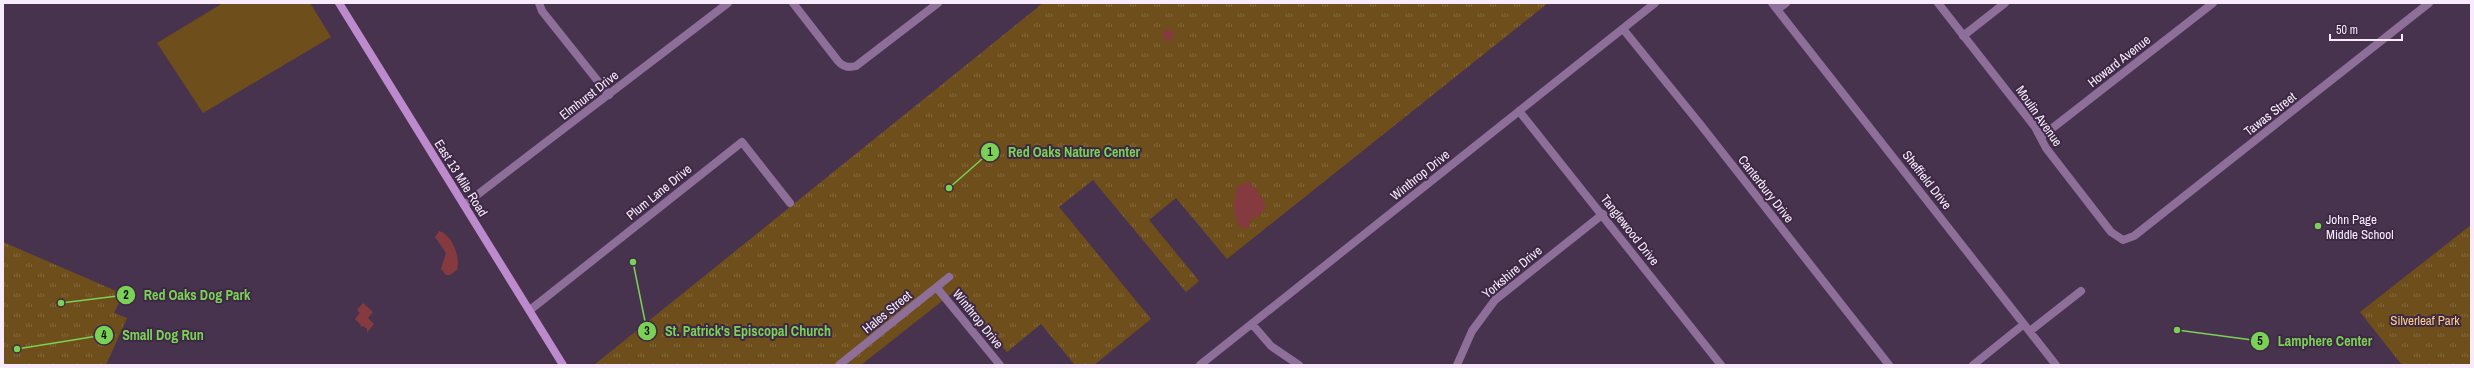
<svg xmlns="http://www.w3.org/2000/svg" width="2474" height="368" font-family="'Archivo Narrow',sans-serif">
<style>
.grass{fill:#6e4f1b}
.park{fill:url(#park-tufts)}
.water{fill:#853a40}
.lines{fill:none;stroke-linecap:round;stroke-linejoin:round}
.street{stroke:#8e6f99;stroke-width:8}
.secondary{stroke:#bc8acd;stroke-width:8}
.poi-dot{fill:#7bd156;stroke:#3d2944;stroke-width:1.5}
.labels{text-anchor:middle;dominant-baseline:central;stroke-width:4;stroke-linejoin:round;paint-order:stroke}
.street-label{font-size:13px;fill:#f8ebfd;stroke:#3d2944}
.poi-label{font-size:13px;fill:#f8ebfd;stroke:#3d2944;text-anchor:start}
.park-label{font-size:13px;fill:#fece85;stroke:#3d2944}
.leader{fill:none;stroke:#7bd156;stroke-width:1.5}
.callout-dot{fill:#7bd156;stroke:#3d2944;stroke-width:1.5}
.mark-label{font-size:12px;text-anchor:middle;font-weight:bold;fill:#111}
.callout-label{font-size:14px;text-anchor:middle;font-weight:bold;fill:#7bd156;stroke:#3d2944;stroke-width:4;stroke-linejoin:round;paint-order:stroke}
</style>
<defs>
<pattern id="park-tufts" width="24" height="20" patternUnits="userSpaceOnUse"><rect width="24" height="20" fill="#6e4f1b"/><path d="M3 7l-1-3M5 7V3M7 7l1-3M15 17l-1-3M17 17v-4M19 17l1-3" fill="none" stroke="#83683d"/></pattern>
</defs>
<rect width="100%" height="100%" fill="#48334f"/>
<!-- grass -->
<path class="grass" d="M223,3H310L331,37L203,113L157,43Z"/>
<!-- park -->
<path class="park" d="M1043,3H1548L1227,259L1176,198L1149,220L1199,281L1186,292L1093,180L1059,207L1151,319L1094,365H1075L1041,324L1007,352L956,290L861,365H594Z
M2471,225V365H2402L2360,312Z
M3,242L123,294L114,313L127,318L106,365H3Z"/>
<!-- water -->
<path class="water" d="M1162.5 35a5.5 5.5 0 1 1 11 0a5.5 5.5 0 1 1-11 0Z
M1250,182L1262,198L1266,208L1258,216L1250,220V226L1247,229L1239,226C1232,214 1234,199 1237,186Z
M439,231C452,234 461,258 457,270L450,275H446L441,269L446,253L435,237Z
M363,303L373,312L368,318L374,324L367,333V329L363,326L360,327L361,325L355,319L360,313L357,310Z"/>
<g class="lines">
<!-- street -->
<path class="street" d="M539,3L542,11L609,95
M793,3L838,61C843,67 849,68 856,66L938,3
M1772,3L2056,365
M1938,3L2035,127L2046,148L2111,232L2123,240L2134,236L2429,3
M1778,9L1786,3
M1623,29L1700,124L1889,365
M1963,36L2005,3
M1519,111L1721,365
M2041,137L2213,3
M464,205L728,3
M937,288L1000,365
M530,310L742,142L790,203
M1252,324L1271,346L1299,365
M2030,331L2081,291
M839,365L949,277
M1200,365L1655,3
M1457,365L1472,331L1495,300L1603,214
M1973,365L2024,324"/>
<!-- secondary -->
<path class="secondary" d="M339,3L563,365"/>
</g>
<!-- markers -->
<circle class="poi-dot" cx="2318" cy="226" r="4"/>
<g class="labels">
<!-- street labels -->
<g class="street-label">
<text transform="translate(2119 61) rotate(-38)">Howard Avenue</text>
<text transform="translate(589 95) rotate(-38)">Elmhurst Drive</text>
<text transform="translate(2270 114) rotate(-38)">Tawas Street</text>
<text transform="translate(2039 116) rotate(55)">Moulin Avenue</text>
<text transform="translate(1420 175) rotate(-39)">Winthrop Drive</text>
<text transform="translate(461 178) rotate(58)">East 13 Mile Road</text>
<text transform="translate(1927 180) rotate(52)">Sheffield Drive</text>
<text transform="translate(1766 189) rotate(52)">Canterbury Drive</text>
<text transform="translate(659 192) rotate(-39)">Plum Lane Drive</text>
<text transform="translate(1630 230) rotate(52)">Tanglewood Drive</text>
<text transform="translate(1512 272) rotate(-40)">Yorkshire Drive</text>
<text transform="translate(887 312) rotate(-39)">Hales Street</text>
<text transform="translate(978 319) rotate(51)">Winthrop Drive</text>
</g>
<!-- poi labels -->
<g class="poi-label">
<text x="2326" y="219">John Page<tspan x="2326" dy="15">Middle School</tspan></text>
</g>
<!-- park labels -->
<g class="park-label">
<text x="2425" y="320">Silverleaf Park</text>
</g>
</g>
<!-- callouts -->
<path class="leader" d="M949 188L990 152M61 303L126 295M633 262L647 331M17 349L104 335M2177 330L2260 341"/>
<g class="callout-dot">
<circle cx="949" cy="188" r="4"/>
<circle cx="61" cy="303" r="4"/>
<circle cx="633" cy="262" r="4"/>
<circle cx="17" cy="349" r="4"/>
<circle cx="2177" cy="330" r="4"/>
<circle cx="990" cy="152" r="10"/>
<circle cx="126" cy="295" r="10"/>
<circle cx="647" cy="331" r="10"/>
<circle cx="104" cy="335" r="10"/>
<circle cx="2260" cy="341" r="10"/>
</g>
<g class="mark-label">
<text x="990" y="156">1</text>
<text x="126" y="299">2</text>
<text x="647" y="335">3</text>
<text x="104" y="339">4</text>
<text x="2260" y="345">5</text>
</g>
<g class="callout-label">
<text x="1074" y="157">Red Oaks Nature Center</text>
<text x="197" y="300">Red Oaks Dog Park</text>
<text x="748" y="336">St. Patrick's Episcopal Church</text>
<text x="163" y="340">Small Dog Run</text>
<text x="2325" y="346">Lamphere Center</text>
</g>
<!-- border -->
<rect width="2474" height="368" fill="none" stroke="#f8ebfd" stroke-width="8"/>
<!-- scale -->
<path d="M2330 34v6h72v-6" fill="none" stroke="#f8ebfd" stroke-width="2"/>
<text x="2336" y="34" font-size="12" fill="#f8ebfd" stroke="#3d2944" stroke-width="3" paint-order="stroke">50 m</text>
</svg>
